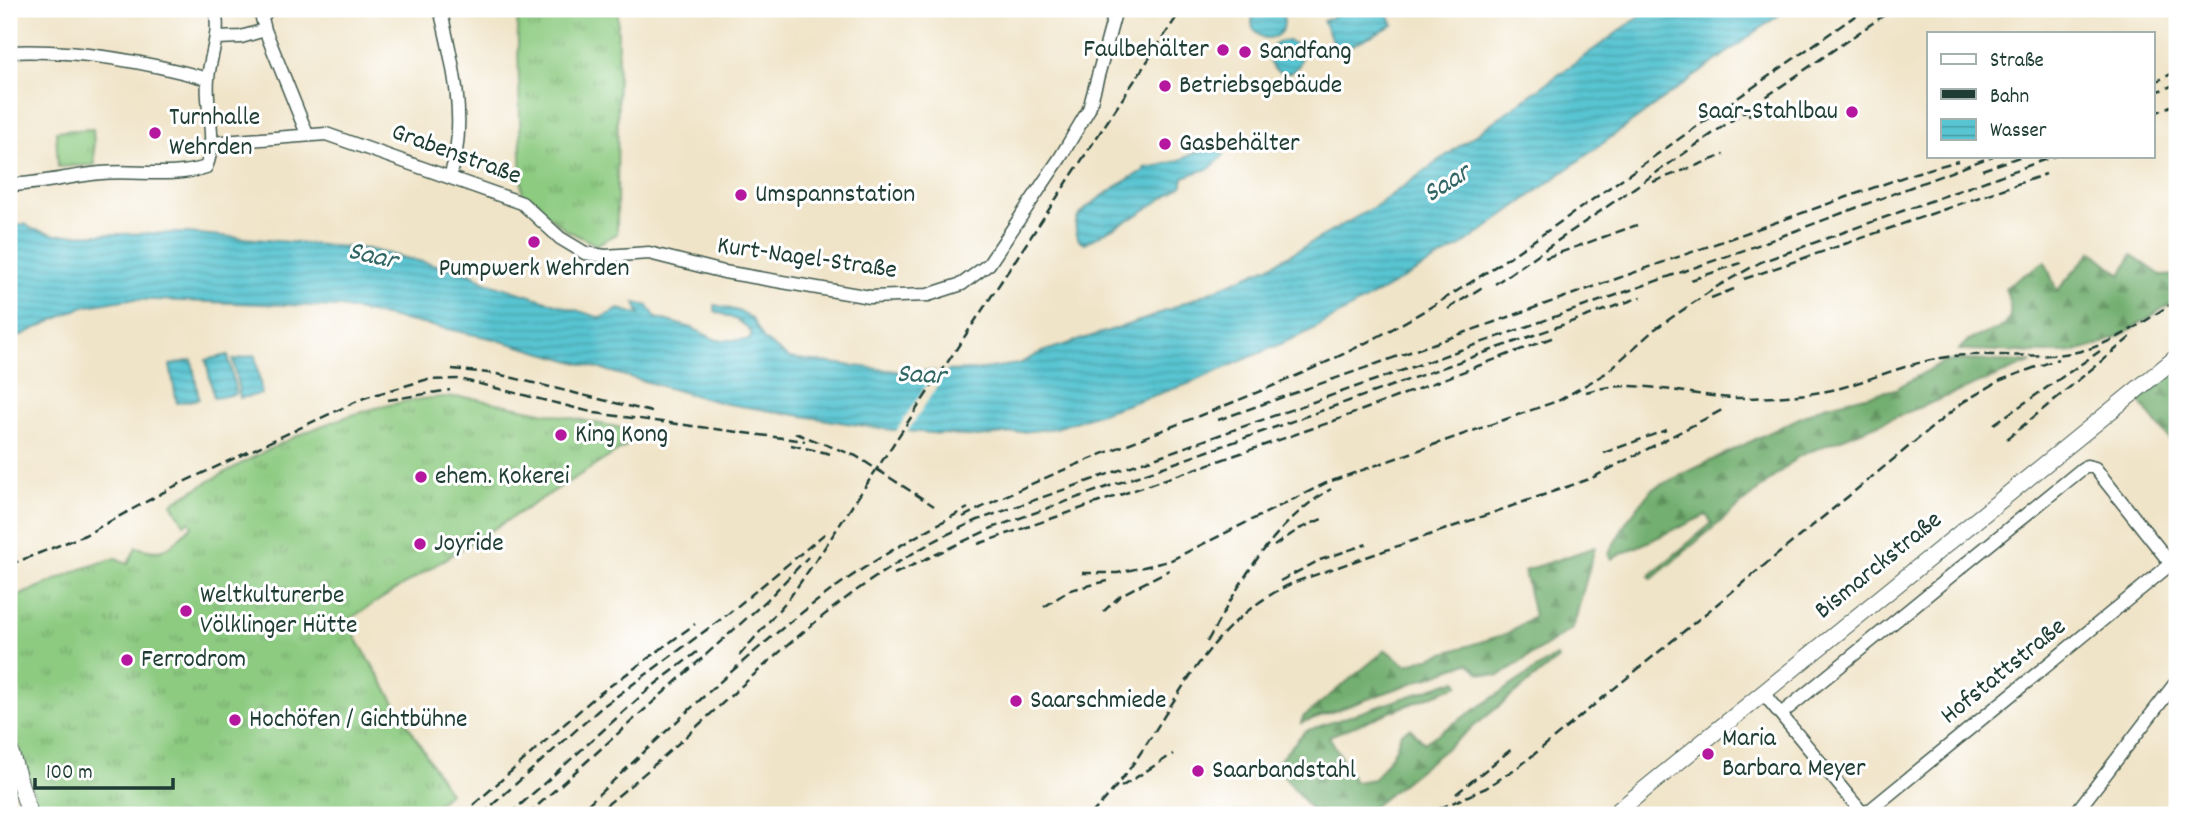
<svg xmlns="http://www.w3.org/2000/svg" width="2186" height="824" font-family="Dekko,sans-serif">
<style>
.grass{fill:url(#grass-tufts);stroke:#56845a;stroke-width:2}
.forest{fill:url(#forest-firs);stroke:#487652;stroke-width:2}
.water{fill:url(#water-rules);stroke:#3c8183;stroke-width:2}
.pier{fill:#f0e4c8}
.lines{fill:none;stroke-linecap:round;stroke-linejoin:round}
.minor-casing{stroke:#3e564a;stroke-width:15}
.major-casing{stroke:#3e564a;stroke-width:18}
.minor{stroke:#fff;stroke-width:12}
.major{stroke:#fff;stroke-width:16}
.rail{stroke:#1f3d34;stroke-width:2.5;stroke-dasharray:10 5;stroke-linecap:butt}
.poi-dot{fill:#b5179e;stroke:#fff;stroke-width:2.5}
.labels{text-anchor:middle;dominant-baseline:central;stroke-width:6;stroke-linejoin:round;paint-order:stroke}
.poi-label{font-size:26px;fill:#1f3d34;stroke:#fff;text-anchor:start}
.street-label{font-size:26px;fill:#1f3d34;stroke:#fff}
.water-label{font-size:28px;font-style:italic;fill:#306663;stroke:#fff}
</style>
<defs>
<pattern id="grass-tufts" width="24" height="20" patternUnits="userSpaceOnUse" patternTransform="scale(1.75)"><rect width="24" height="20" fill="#8dcb81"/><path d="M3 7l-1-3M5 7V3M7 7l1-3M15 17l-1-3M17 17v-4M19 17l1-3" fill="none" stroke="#73a66a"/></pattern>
<pattern id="forest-firs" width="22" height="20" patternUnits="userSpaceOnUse" patternTransform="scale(1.75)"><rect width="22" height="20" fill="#72af6f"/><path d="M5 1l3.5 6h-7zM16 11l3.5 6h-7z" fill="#5d905c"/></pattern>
<pattern id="water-rules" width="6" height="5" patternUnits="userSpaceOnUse" patternTransform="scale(1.75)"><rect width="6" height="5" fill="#59c5d2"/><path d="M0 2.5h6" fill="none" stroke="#49a1ab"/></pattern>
</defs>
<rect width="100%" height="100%" fill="#fff"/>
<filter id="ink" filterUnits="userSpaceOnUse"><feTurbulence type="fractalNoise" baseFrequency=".0143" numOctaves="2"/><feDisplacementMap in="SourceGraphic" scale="14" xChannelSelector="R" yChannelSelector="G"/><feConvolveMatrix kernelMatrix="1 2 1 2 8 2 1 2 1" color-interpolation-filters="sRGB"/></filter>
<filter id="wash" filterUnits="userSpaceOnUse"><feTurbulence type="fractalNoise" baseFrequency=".00686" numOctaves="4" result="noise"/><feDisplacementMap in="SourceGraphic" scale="28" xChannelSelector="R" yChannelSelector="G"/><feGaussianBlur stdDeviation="1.57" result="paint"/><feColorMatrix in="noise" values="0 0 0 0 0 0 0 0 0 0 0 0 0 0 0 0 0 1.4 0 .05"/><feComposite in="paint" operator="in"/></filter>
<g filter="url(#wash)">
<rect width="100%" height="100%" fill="#f0e4c8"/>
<!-- grass -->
<path class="grass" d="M517,9H618L617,234L596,245L566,230L522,194Z
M93,129L95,165L58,167L56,131Z
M443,397L472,398L647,433L346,621L449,793L425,815H31L39,811L9,715V600L81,569L116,558L128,564L136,547C168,557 169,546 192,526L189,521L184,524L172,503C254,454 346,403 443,397Z"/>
<!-- forest -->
<path class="forest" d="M2092,251L2121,275L2132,255L2162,276L2177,275V299C2144,321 2103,352 2061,353C2027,354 1993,349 1959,350C1980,322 2026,343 2005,288L2045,261L2057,291Z
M1962,360L2032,362L1799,456L1652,579L1649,576L1712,523L1706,515L1611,559L1608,554L1627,521L1652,489L1824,406L1895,389L1943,362Z
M2177,369V449L2138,400Z
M1595,547L1573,628L1499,676L1480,673L1468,663L1301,723L1303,717L1386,650L1406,665L1506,634L1534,616L1524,571Z
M1556,656L1558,659L1363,815H1315L1275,765L1305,731L1457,680L1459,685L1329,736L1355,782L1374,779L1395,750L1401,733L1410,728L1424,743Z"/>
<!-- water -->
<path class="water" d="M1252 22a16 16 0 1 1 32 0a16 16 0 1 1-32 0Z
M1349,9H1386L1393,25L1338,52L1323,21Z
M1650,9H1787L1463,245L1308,332L1188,384L1056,428L978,437L884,429L722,403L490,338L341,307L129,299L82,307L9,341V227L25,224L32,229L56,235L187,233L367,249L470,273L486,282L601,318L619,309L640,315L635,303L648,306L656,318L692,328L716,340H749L752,334C744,320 729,317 715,311V305L738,311L752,319L764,340L789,358L904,372L976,370L1019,364L1042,352L1149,318L1268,267L1376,206Z
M1269 57a16 16 0 1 1 32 0a16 16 0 1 1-32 0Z
M1209,144L1220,146L1224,155L1210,168L1183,177V185L1139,214L1085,243L1079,240C1076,233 1074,226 1077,219C1084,206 1130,177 1144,171V168C1168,165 1189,159 1209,144Z
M228,355L236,394L214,398L206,360Z
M255,355L262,394L240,398L233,360Z
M192,360L199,399L177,403L170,365Z"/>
<!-- pier -->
<path class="pier" d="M950,366L906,434L895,433L938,367Z"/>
</g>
<g filter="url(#ink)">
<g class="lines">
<defs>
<path id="minor" d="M440,9C453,62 468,124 450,177
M265,30L307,134
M217,38L241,37L265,30L262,18L268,9
M9,52C76,49 143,61 208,79
M210,143L326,134L522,203L560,238L585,253L605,256L649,253L724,272L870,297L928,295L962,284L989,264L1060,158L1089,109L1116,9
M9,185C40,184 70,176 101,173C135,170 174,178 206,167C218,140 205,107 208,79C210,54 221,35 215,9
M1763,693L1864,815
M1781,714L2082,469L2087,466L2095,468L2171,564L1864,815
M2074,815L2177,681"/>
<path id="major" d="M9,748L30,815
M1613,815L2177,357"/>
</defs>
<!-- minor casing -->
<use href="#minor" class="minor-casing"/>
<!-- major casing -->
<use href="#major" class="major-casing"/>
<!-- minor -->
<use href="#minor" class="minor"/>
<!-- major -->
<use href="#major" class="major"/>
<!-- rail -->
<path class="rail" d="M2153,83L2177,71
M2153,93L2177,84
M2153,114L2177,103
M1748,115L1773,106
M1982,170L2022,156
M1653,182L1724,155
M1545,258L1637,225
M1744,279L2046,174
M1691,280L1741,263
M1495,284L1893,9
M1711,298L1734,289
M1448,309L1484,286
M452,369L497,374L656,413
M1586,392C1641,375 1694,400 1749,398C1780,397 1815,395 1844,387C1875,378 1904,365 1936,359C1978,350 2020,359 2063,354C2106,350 2142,323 2177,300
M388,400L450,390
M1960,404L2001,380L2058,359
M1218,420L1915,173L1958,161
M1994,424L2100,351
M795,433L856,456L934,506
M2007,439L2133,335
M791,445L831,454
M1604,453L1666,430
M963,517C1097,447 1245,407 1379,336C1459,294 1532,242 1606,190C1692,130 1779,69 1865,9
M978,544L1331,422L1554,337
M1274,546L1299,529L1324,518
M9,565L85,535L175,486L364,398L425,380L460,379L595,413L805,441
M1082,573H1118L1169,561L1326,483L1560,400L1606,373L1655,329L1718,286L1761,262L2055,156
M894,574L992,528L1641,297
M1280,581L1320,560L1367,544
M1044,607L1070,590L1108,581
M1103,612L1121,595L1169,570
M1207,642C1240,583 1271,524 1331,489
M739,656L790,597L823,550L1182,9
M1121,787L1173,754
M1456,794L1514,747
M462,815L595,697L695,624
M481,815L602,707L728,614L828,531
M509,815L649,689L697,652
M527,815L767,600L808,557
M576,815C661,738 743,654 836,587C878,557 923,532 968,508
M594,815C722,715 825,586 978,520L1750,248L1993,156
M1090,815C1169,739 1188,630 1295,582L1592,478L1722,410
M1425,815L1486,788L1521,765L1968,398"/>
</g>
</g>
<!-- markers -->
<g class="poi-dot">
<circle cx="1223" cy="50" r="7"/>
<circle cx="1245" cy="52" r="7"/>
<circle cx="1165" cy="86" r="7"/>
<circle cx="1852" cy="112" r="7"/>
<circle cx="155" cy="133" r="7"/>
<circle cx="1165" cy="144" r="7"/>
<circle cx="741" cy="195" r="7"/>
<circle cx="534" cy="242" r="7"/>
<circle cx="561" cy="435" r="7"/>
<circle cx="421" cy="477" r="7"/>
<circle cx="420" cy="544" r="7"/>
<circle cx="186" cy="611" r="7"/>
<circle cx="127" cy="660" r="7"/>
<circle cx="1016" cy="701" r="7"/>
<circle cx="235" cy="720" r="7"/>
<circle cx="1708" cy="754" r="7"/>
<circle cx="1198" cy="771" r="7"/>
</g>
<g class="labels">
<!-- poi labels -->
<g class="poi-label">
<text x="1209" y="50" text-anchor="end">Faulbehälter</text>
<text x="1259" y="52">Sandfang</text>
<text x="1179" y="86">Betriebsgebäude</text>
<text x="1838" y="112" text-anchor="end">Saar-Stahlbau</text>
<text x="169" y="118">Turnhalle<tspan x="169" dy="30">Wehrden</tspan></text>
<text x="1179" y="144">Gasbehälter</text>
<text x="755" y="195">Umspannstation</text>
<text x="534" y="269" text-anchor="middle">Pumpwerk Wehrden</text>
<text x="575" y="435">King Kong</text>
<text x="435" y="477">ehem. Kokerei</text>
<text x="434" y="544">Joyride</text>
<text x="200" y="596">Weltkulturerbe<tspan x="200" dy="30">Völklinger Hütte</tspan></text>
<text x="141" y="660">Ferrodrom</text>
<text x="1030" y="701">Saarschmiede</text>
<text x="249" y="720">Hochöfen / Gichtbühne</text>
<text x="1722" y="739">Maria<tspan x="1722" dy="30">Barbara Meyer</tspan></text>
<text x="1212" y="771">Saarbandstahl</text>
</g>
<!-- street labels -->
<g class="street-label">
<text transform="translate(456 155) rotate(20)">Grabenstraße</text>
<text transform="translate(807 259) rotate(8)">Kurt-Nagel-Straße</text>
<text transform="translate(1879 566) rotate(-39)">Bismarckstraße</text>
<text transform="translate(2004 672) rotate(-39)">Hofstattstraße</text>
</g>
<!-- water labels -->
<g class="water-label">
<text transform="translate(1448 185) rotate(-32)">Saar</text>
<text transform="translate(372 258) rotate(13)">Saar</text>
<text transform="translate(921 377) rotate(3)">Saar</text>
</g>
</g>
<!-- margin -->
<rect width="2186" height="824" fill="none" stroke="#fff" stroke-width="35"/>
<!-- legend -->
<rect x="1927" y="32" width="228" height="126" fill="#ffffff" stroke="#a5b1ae" stroke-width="2"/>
<rect x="1941" y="54" width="35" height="10" fill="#ffffff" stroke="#a5b1ae" stroke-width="2"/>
<text x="1990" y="66" font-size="21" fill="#1f3d34">Straße</text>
<rect x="1941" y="89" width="35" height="10" fill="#1f3d34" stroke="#a5b1ae" stroke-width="2"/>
<text x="1990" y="102" font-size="21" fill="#1f3d34">Bahn</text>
<rect x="1941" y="119" width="35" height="21" fill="url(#water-rules)" stroke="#a5b1ae" stroke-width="2"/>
<text x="1990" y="136" font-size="21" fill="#1f3d34">Wasser</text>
<!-- scale -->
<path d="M35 778v10h138v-10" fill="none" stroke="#1f3d34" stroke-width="3.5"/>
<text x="46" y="778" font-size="21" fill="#1f3d34" stroke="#ffffff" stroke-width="5" paint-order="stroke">100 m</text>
</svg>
